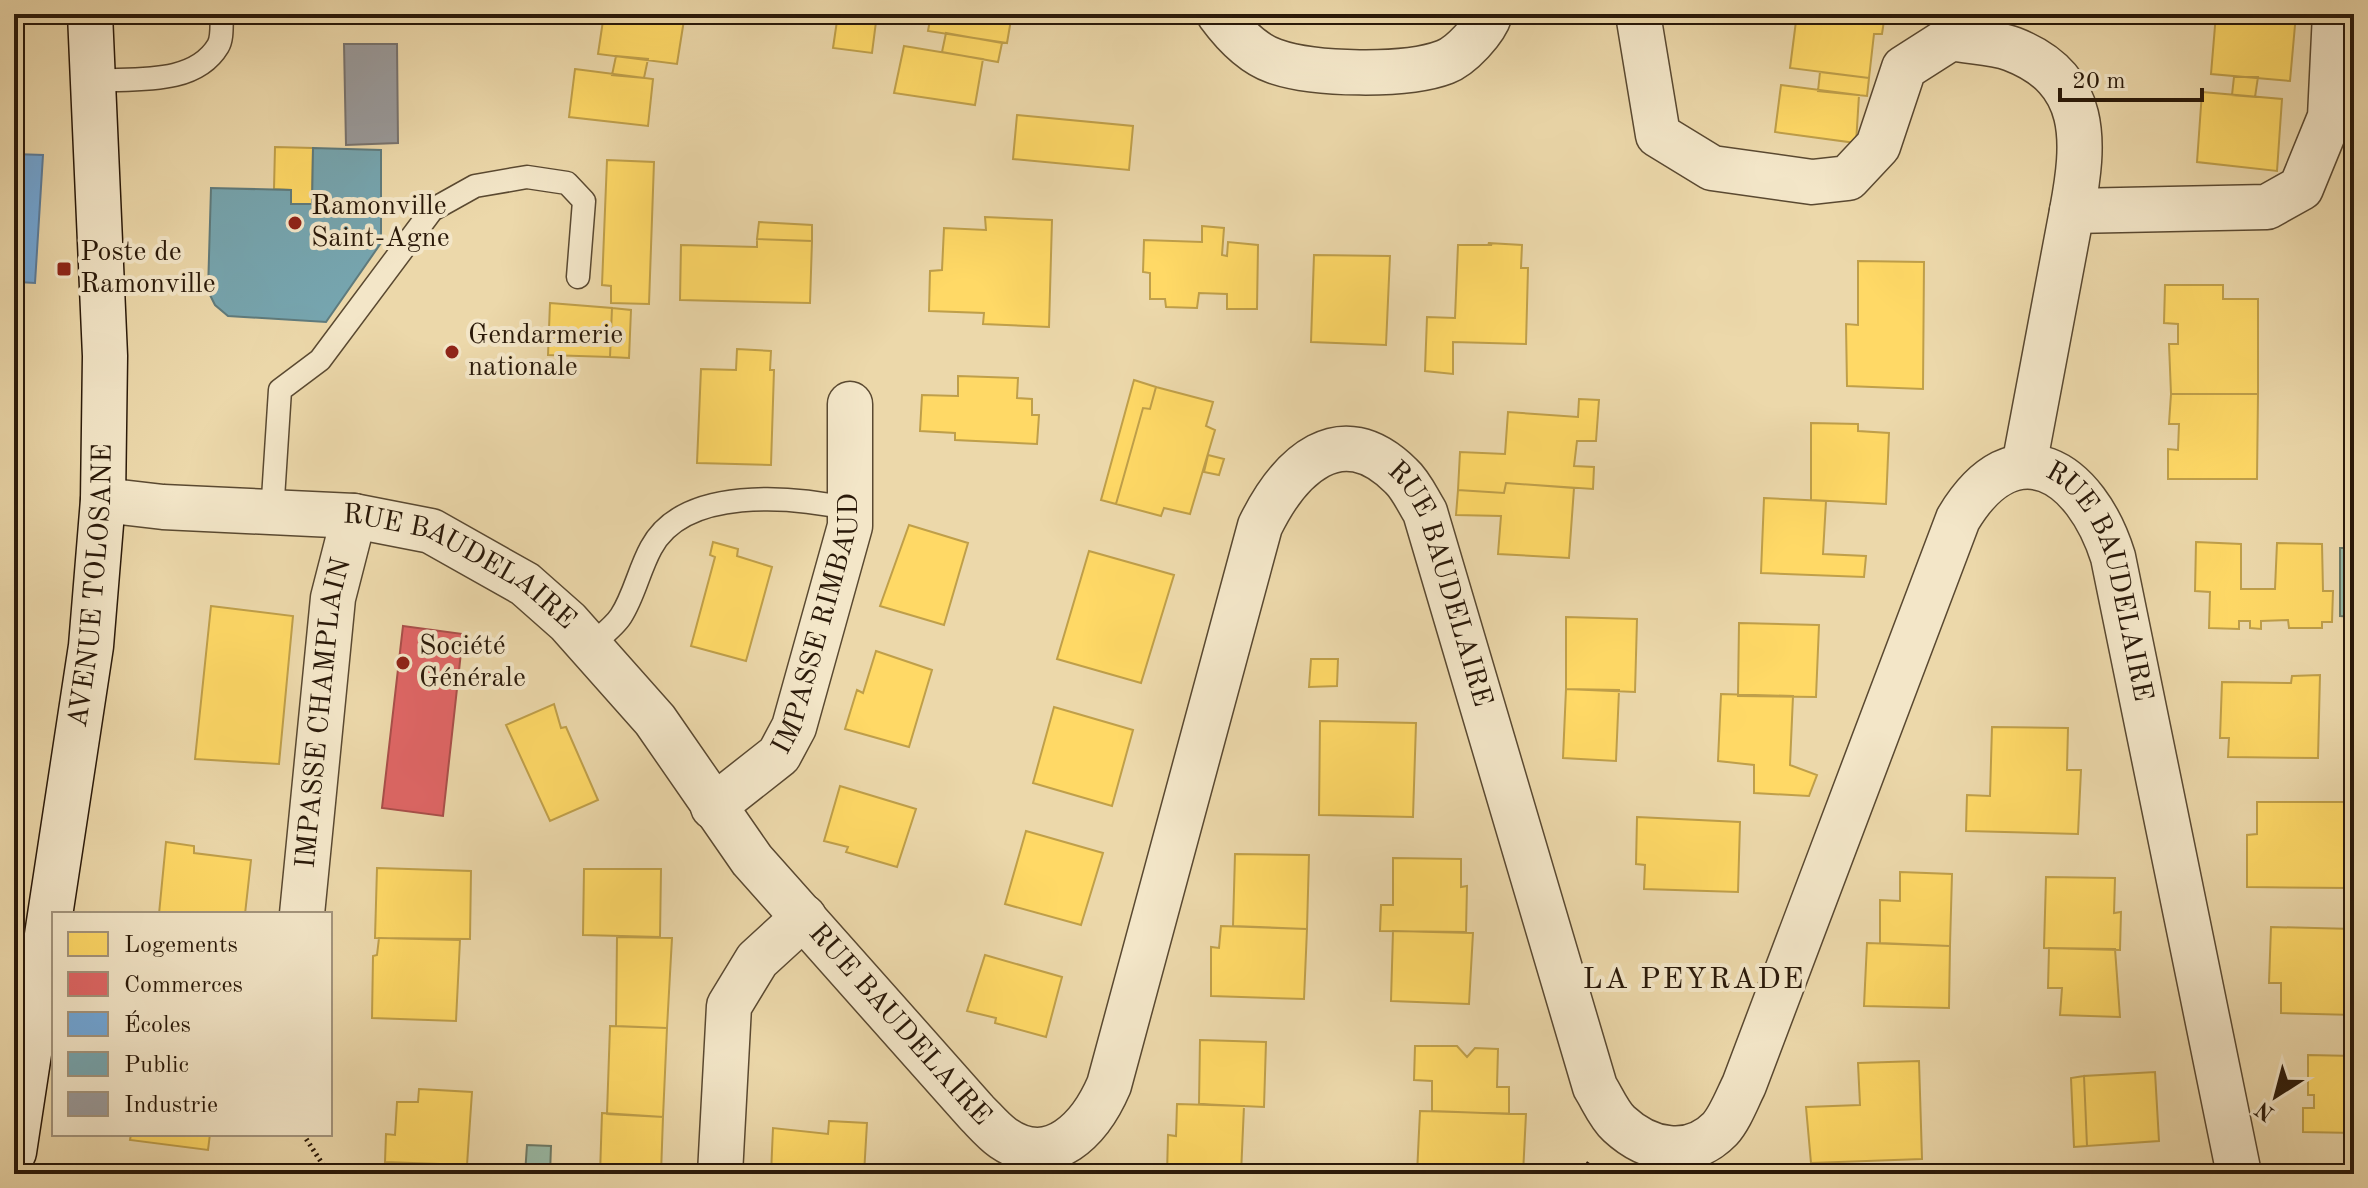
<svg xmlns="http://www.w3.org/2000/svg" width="2368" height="1188" font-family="'Old Standard TT',serif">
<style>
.water{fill:#99baa6;stroke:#6d7a67;stroke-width:2}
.homes{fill:#ffd966;stroke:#bf9f4a;stroke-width:2}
.shops{fill:#e06666;stroke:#a94f4a;stroke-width:2}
.schools{fill:#6fa8dc;stroke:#5a7d9d;stroke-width:2}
.public{fill:#76a5af;stroke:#5f7b7d;stroke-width:2}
.industry{fill:#999;stroke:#78736e;stroke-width:2}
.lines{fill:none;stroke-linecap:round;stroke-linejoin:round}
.service-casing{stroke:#5a4931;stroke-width:25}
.minor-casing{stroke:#5a4931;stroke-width:47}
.secondary-casing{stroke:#2a1909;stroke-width:47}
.path{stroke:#2a1909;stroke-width:5;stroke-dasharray:2 4;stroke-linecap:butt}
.service{stroke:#f3e6c8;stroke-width:22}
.minor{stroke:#f3e6c8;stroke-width:44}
.secondary{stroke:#f3e6c8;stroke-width:44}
.poi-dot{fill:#8f2418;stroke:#f3e6c8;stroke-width:3}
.labels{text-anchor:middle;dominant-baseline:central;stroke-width:8;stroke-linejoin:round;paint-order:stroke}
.poi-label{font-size:28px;fill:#2a1909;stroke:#f3e6c8;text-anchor:start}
.street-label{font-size:28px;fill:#2a1909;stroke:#f3e6c8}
.neighbourhood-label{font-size:30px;letter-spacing:2px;fill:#2a1909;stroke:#f3e6c8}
</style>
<rect width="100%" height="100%" fill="#ecd8aa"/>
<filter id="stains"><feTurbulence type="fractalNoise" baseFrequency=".0025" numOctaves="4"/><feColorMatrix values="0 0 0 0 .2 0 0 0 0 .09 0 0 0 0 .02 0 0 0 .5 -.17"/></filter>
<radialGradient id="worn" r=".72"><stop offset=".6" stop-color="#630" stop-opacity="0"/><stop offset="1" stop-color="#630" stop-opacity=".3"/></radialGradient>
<!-- water -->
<path class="water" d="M2340,548H2354V617L2340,616Z
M527,1145L551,1146L550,1174H525Z"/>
<!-- homes -->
<path class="homes" d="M604,14H692L691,19L684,20L677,64L598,54Z
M838,14H877L872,53L833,48Z
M931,14H1012L1007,43L928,31Z
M1804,14H1885L1882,34H1874L1869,78L1790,68L1796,21H1803Z
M2216,14H2296L2290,81L2211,74Z
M946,33L1002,43L998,62L942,52Z
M904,46L983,59L975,105L894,93Z
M616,56L648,59L644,78L612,75Z
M575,69L653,79L648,126L569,117Z
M1820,72L1869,78L1867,96L1818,91Z
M2234,77H2258L2255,97L2232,95Z
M1781,85L1859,95L1856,143L1775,132Z
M2202,92L2282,99L2277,171L2197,162Z
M1017,115L1133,126L1129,170L1013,159Z
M275,147L313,148L312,204H291V190L274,189Z
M607,160L654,162L649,304L611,303V286L602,285Z
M985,217L1052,220L1049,327L983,324L984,313L929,311L930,271L942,270L944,228L986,230Z
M759,222L812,225V241L757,239Z
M1202,226L1224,228L1222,255L1227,256L1228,242L1258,245L1257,309H1227V294L1199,293L1197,308L1166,307L1165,299H1150V273L1143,272L1144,240L1202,242Z
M757,239L812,241L810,303L680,300L681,245L757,247Z
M1488,243L1522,245L1521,268H1528L1526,344L1453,342V374L1425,371L1427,317L1455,318L1458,245H1492Z
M1314,255L1390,256L1386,345L1311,342Z
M1858,261L1924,262L1923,389L1847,386L1846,324L1858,325Z
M2165,285H2223V299H2258V394H2171L2169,344H2178V324L2164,323Z
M550,303L612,308L610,357L548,355Z
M612,308L631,310L629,358L610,357Z
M737,349L771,351L770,370H774L771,465L697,463L701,369L736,370Z
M958,376L1018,378L1017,398L1032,399V415H1039L1037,444L955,440V433L920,431L922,395L958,396Z
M1134,380L1156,387L1150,409L1143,408L1116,504L1101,500Z
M1156,387L1213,402L1206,426L1215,430L1190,514L1164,508L1161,516L1116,504L1143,408L1150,409Z
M2171,394H2258L2257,479H2168V449L2178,450L2179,424H2169Z
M1579,399L1599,400L1596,441H1577L1574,466L1594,467L1593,489L1506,483L1504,493L1458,490L1460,452L1505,454L1508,412L1578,417Z
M1811,423L1858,424V431L1889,433L1886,504L1811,500Z
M1208,455L1224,459L1219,475L1204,472Z
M1506,483L1574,488L1569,558L1498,554L1501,516L1456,515L1458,490L1504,493Z
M1764,498L1826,501L1823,554L1866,556L1864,577L1761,573Z
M909,525L968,543L944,625L880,606Z
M713,542L738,549L737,556L772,567L746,661L691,646L715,557L710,555Z
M2196,542L2241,544V589H2275L2277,543L2322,544L2323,591H2333L2332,622H2322V628H2289L2288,620L2261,621V629L2250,628V621H2239V629L2209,628L2210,592L2195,591Z
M1089,551L1174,575L1141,683L1057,659Z
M211,606L293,616L279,764L195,759Z
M1566,617L1637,619L1635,692L1566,689Z
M1739,623L1819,625L1816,697L1738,696Z
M876,651L932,670L909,747L845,729L857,690L863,693Z
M1311,659H1338L1337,686L1309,687Z
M2320,675L2318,758L2228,757L2229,738H2220L2222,682L2291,683L2292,676Z
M1566,689L1619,690L1616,761L1563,758Z
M1721,694L1793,696L1790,765L1817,775L1809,796L1754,793V765L1718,761Z
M554,704L561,728L566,727L598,800L550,821L506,725Z
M1054,707L1133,730L1112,806L1033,783Z
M1320,721L1416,723L1413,817L1319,815Z
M1992,727L2068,728L2067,770H2081L2078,834L1966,831L1967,795L1990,796Z
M840,786L916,809L897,867L846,852L848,847L824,841Z
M2257,802H2349V888L2247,887V835L2257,834Z
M1637,817L1740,822L1738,892L1644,889L1645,865L1636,864Z
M1026,831L1103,853L1081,925L1005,904Z
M166,842L194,846V853L251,860L245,914H159Z
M1235,854L1309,855L1307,929L1233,926Z
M1393,858L1461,859V887L1467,886L1466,932L1380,931L1381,905H1393Z
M377,868L471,871L470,939L375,938Z
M584,869H661L660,937L583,935Z
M1900,872L1952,874L1950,946L1880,943V900L1900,901Z
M2046,877L2115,878L2114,913L2121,912L2120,950L2044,948Z
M1221,926L1307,929L1304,999L1211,996V947L1219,948Z
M2271,927L2354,929V1015L2281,1013V983H2269Z
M1393,931L1473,933L1469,1004L1391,1001Z
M617,937L672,938L667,1028L616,1026Z
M379,938L460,940L456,1021L372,1018L373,956L377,955Z
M1867,943L1950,946L1949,1008L1864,1006Z
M2049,948L2115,949L2120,1017L2060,1015L2062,988H2048Z
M985,955L1062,977L1046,1037L995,1023L996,1018L967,1011Z
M610,1026L667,1028L663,1117L607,1114Z
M1200,1040L1266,1042L1264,1107L1199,1104Z
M1415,1046H1457L1467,1057L1475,1048L1498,1049L1497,1087H1509V1114L1432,1111V1081L1414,1080Z
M2308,1055L2354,1056V1133L2303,1132V1108H2314V1095H2308Z
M1919,1061L1922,1159L1811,1163L1806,1107L1860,1105L1858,1063Z
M2155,1072L2159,1141L2087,1146L2084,1076Z
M2084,1076L2087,1146L2074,1147L2071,1078Z
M419,1089L472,1092L467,1165L385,1162L386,1134L395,1135L397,1102H418Z
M1177,1104L1244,1106L1241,1174H1167L1168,1135L1176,1136Z
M1420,1111L1526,1114L1523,1174L1466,1171L1467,1166H1454V1174H1417Z
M602,1113L663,1117L661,1174H600Z
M829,1121L867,1123L864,1174H771L773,1128L828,1134Z
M131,1134H210L208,1150L130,1140Z"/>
<!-- shops -->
<path class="shops" d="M403,626L463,634L443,816L382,808Z"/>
<!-- schools -->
<path class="schools" d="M14,154L43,155L35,283L18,282L19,271H14Z"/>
<!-- public -->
<path class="public" d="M313,148L381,150V243L326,322L228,316L215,305L208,291L211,188L291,190V204H312Z"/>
<!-- industry -->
<path class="industry" d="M344,44H397L398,143L346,145Z"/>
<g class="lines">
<defs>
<path id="service" d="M93,81C134,78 194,86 218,46C223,38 221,23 222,14
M272,514L280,390L320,360L432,210L475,186L527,177L567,183L584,201L578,277
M590,646C600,637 614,627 621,616C634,596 639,570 651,548C684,486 792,496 850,509"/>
<g id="minor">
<path d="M1219,14C1233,33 1251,53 1274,61C1313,75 1406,77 1445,62C1461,56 1485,30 1490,14"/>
<path d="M1638,14L1658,135L1712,168L1812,182L1848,178L1878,146L1904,68L1951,38C1970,42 1994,42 2012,49C2090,79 2085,142 2072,211L2267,207L2301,188L2330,117L2335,14"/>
<path d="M2024,466L2072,211"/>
<path id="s1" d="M103,500L163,507L354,516L431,531L525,584L568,622L655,720L752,860L976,1112C984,1120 993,1131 1003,1138C1052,1172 1091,1127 1109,1085L1260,526C1289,467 1340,415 1401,476C1411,485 1418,501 1425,512L1595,1087C1602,1098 1609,1115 1619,1124C1648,1151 1690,1160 1720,1129C1730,1118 1737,1099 1744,1085L1958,519C2015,424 2086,471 2113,557L2239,1174"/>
<path id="s2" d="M713,807L779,755L794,727L850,526V404"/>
<path id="s3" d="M302,914L333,598L354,516"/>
<path d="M720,1174L729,1006L757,960L804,917"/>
</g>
<g id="secondary">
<path id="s4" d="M14,1152L91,646L103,500L105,356L90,14"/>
</g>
</defs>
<!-- service casing -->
<use href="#service" class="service-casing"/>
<!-- minor casing -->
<use href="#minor" class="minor-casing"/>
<!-- secondary casing -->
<use href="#secondary" class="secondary-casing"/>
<!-- path -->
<path class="path" d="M303,1134L329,1174
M1581,1174L1591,1160"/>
<!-- service -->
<use href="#service" class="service"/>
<!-- minor -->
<use href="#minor" class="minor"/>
<!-- secondary -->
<use href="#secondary" class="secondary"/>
</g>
<!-- markers -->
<g class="poi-dot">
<circle cx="295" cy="223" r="8"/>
<rect x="56" y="261" width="16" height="16" rx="4"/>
<circle cx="452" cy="352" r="8"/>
<circle cx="403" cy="663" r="8"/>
</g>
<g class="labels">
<!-- poi labels -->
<g class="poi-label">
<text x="311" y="207">Ramonville<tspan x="311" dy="32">Saint-Agne</tspan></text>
<text x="80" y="253">Poste de<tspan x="80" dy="32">Ramonville</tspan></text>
<text x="468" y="336">Gendarmerie<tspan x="468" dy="32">nationale</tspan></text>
<text x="419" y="647">Société<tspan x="419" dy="32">Générale</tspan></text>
</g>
<!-- street labels -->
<g class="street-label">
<text stroke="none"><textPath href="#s1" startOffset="370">RUE BAUDELAIRE</textPath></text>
<text stroke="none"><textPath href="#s4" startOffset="572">AVENUE TOLOSANE</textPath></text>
<text stroke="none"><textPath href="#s1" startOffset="2190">RUE BAUDELAIRE</textPath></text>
<text stroke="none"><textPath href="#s1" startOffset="3770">RUE BAUDELAIRE</textPath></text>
<text stroke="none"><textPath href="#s2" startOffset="222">IMPASSE RIMBAUD</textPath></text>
<text stroke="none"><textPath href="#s3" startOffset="202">IMPASSE CHAMPLAIN</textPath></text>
<text stroke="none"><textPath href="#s1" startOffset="1018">RUE BAUDELAIRE</textPath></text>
</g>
<!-- neighbourhood labels -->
<g class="neighbourhood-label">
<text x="1694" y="980">LA PEYRADE</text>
</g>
</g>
<!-- margin -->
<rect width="2368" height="1188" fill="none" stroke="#ecd8aa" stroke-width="48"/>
<rect x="16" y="16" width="2336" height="1156" fill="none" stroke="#2a1909" stroke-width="4"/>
<rect x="24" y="24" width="2320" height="1140" fill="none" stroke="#2a1909" stroke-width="2"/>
<!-- legend -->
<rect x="52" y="912" width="280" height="224" fill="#f3e6c8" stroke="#a3947c" stroke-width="2"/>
<rect x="68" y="932" width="40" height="24" fill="#ffd966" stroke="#a3947c" stroke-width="2"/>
<text x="124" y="952" font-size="24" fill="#2a1909">Logements</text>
<rect x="68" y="972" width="40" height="24" fill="#e06666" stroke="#a3947c" stroke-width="2"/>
<text x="124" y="992" font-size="24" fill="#2a1909">Commerces</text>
<rect x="68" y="1012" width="40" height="24" fill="#6fa8dc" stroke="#a3947c" stroke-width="2"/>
<text x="124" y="1032" font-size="24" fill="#2a1909">Écoles</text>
<rect x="68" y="1052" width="40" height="24" fill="#76a5af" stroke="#a3947c" stroke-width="2"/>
<text x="124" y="1072" font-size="24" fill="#2a1909">Public</text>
<rect x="68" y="1092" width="40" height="24" fill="#999999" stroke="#a3947c" stroke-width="2"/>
<text x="124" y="1112" font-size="24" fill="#2a1909">Industrie</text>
<!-- north arrow -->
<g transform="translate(2276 1096) rotate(216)" stroke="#f3e6c8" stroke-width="6" paint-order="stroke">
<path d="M0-6L14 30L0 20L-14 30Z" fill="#2a1909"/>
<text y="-12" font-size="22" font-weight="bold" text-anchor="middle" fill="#2a1909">N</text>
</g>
<!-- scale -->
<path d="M2060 88v12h142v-12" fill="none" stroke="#2a1909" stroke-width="4"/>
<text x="2072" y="88" font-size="24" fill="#2a1909" stroke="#f3e6c8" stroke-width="6" paint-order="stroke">20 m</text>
<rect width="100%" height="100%" filter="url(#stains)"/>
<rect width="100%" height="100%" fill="url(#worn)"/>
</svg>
